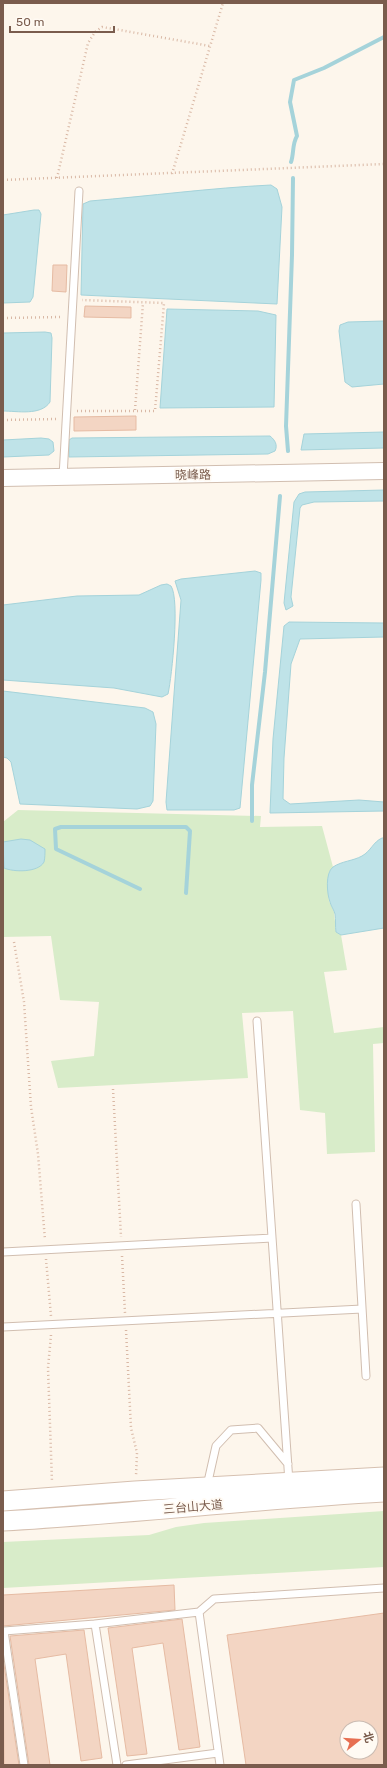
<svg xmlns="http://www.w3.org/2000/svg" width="387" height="1768" font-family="Rubik,'Noto Sans SC',sans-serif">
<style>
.green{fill:#d8ecc9}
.water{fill:#bfe3e8;stroke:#a5d3da}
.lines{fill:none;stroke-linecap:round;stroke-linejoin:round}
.stream{stroke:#a5d3da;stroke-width:4}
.building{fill:#f3d5c3;stroke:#e6bba3;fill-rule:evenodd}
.service-casing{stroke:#d1beb0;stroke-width:9}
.tertiary-casing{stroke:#d1beb0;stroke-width:18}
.secondary-casing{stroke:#d6c0b0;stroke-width:21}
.path{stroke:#d9b8a5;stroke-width:2.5;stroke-dasharray:1 3;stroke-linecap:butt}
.service{stroke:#fff;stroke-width:7}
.tertiary{stroke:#fff;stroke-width:16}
.secondary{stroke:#fff;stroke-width:19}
.labels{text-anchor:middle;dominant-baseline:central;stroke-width:3.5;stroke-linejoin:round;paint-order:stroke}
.street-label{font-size:12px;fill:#7a5c4d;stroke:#fffaf3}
</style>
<rect width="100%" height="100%" fill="#fdf6ec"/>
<!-- green -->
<path class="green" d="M18,810L261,816L260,827L322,826L333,867L329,872L328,892L329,901L334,912L336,932L341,935L347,970L324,972L334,1033L384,1027V1043L373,1044L375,1152L327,1154L325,1113L300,1110L293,1011L242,1013L248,1078L58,1088L51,1061L94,1056L99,1002L60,1000L51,936L3,937V822Z
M384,1511V1567L3,1588V1542L149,1535L176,1527L204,1523Z"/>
<!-- water -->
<path class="water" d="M271,185L277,189L282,207L277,304L81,295L83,204L90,201C150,196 210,188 271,185Z
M34,210H39L41,214L33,297L30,302L3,303V215Z
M167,309L258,311L276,315L274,407L160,408Z
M384,321V384L352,387L345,382L339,331L340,325L348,322Z
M45,332L51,333L52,338L50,402C41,416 17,411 3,411V333Z
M384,432V448L301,450L304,434Z
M270,436C275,440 278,445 275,451L268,454L69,457V440L72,438Z
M41,438L49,439L53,442L54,451L49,455L3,457V440Z
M384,490V501L314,502L302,505L300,508L291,597L293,606L286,610L284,603L294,502L299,494L305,492Z
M255,571L261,573V580L240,808L234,810H167L166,802L181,600L175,581L181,579Z
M167,584L171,586C180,599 172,676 168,694L162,697L114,688L3,680V605L77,596L139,595L161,585Z
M289,622L384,623V637L300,639L291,664L284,758L283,799L290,804L359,800L384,802V811L270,813L273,739L284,626Z
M3,691L145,708L153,712L156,724L153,801L150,806L137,809L20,804L11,762L7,758L3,757Z
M382,838H384V928L341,935L336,932C335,926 336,920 335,914C334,910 331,906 330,902C327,894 325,873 333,867C342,861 353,861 362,856C371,851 373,842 382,838Z
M21,839L30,840L45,849C45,853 45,858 44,862C38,873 13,872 4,868L3,842Z"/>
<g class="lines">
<!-- stream -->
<path class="stream" d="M291,162C294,154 292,144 297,136L290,102L294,80L324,68L384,37
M288,451L286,426L292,255L293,178
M252,821V785L265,672L280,496
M140,889L56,849L55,829L61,827H186L190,831L186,893"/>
</g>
<!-- building -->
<path class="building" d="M53,265H67L66,292L52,291Z
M85,306L131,307V318L84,317Z
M136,416V430L74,431V417Z
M174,1585L175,1610L3,1626V1595Z
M384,1613V1765H246L227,1635ZM347,1728H371V1752H347Z
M182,1619L200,1747L179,1750L163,1643L132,1648L147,1754L127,1756L108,1628Z
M84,1630L102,1758L81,1761L66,1654L35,1659L50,1765H29L10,1636Z
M3,1658L19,1765H4Z"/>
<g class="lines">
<defs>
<path id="service" d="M63,477L79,191
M257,1021L289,1482
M356,1204L366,1376
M3,1252L272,1238
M3,1327L362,1309
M207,1486L216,1446L231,1430L258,1428L288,1464
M199,1612L220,1765
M95,1624L117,1765
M24,1765L4,1631L95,1624L199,1612L214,1599L384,1588
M126,1765L218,1753"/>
<path id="tertiary" d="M3,478L384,471"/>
<path id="secondary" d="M3,1501L135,1491L384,1477
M3,1521C130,1514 257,1499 384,1492"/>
</defs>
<!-- service casing -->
<use href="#service" class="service-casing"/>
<!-- tertiary casing -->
<use href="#tertiary" class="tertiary-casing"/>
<!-- secondary casing -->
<use href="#secondary" class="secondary-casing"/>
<!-- path -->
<path class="path" d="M172,174L223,3
M57,178L88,43L95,32L102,27L114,29L210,46
M3,180L384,164
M3,318L62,317
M135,410L143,303
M77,411H155L164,303L82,300
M3,420L56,419
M14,942L24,1002L31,1107L38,1154L45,1240
M113,1089L121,1237
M122,1256L125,1313
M46,1259L51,1316
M126,1330L131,1428L137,1453L136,1476
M51,1335L48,1368L52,1482"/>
<!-- service -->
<use href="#service" class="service"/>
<!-- tertiary -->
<use href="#tertiary" class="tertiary"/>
<!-- secondary -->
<use href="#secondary" class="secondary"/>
</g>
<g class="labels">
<!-- street labels -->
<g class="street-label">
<text transform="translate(193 475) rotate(-1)">晓峰路</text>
<text transform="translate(193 1507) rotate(-5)">三台山大道</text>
</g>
</g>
<!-- border -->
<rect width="387" height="1768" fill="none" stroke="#7a5c4d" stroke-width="8"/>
<!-- north arrow -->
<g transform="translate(359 1740) rotate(73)"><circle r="19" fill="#fffaf3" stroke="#cabbb1"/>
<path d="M0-3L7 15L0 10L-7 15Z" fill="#e76f51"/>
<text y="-6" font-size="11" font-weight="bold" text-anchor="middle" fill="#7a5c4d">北</text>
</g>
<!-- scale -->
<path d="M10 26v6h104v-6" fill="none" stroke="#7a5c4d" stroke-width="2"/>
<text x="16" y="26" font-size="12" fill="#7a5c4d" stroke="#fffaf3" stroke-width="3" paint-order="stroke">50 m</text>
</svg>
